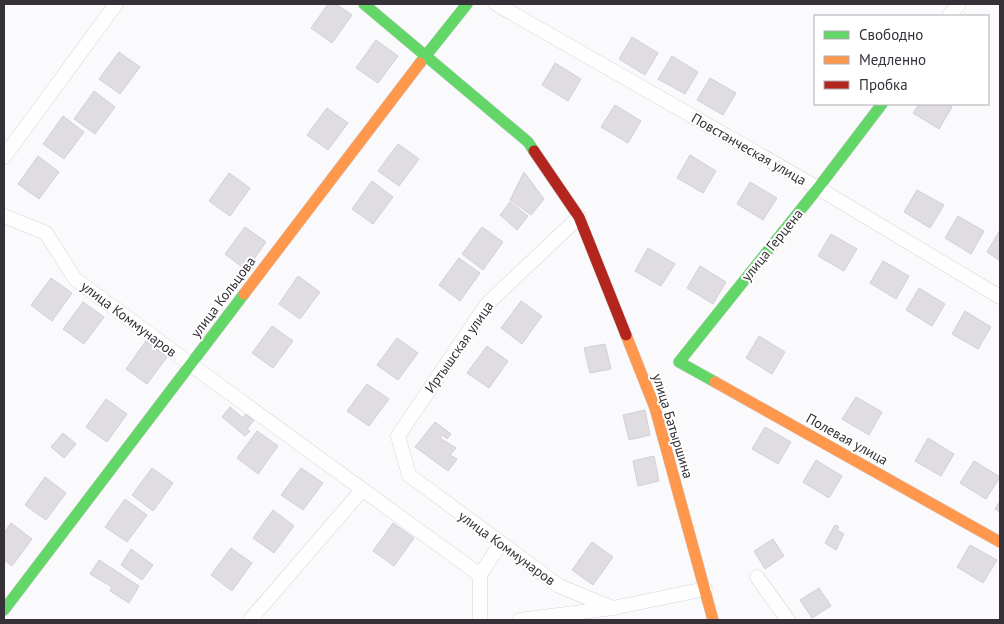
<svg xmlns="http://www.w3.org/2000/svg" width="1004" height="624" font-family="'PT Sans',sans-serif">
<style>
.building{fill:#e0dde2;stroke:#d3d0d4}
.lines{fill:none;stroke-linecap:round;stroke-linejoin:round}
.street-casing{stroke:#d7d4d9;stroke-width:15}
.fast-casing{stroke:#d7d4d9;stroke-width:12}
.slow-casing{stroke:#d7d4d9;stroke-width:12}
.jam-casing{stroke:#d7d4d9;stroke-width:12}
.street{stroke:#fefefe;stroke-width:14}
.fast{stroke:#63d668;stroke-width:11}
.slow{stroke:#ff974d;stroke-width:11}
.jam{stroke:#b3261e;stroke-width:11}
.labels{text-anchor:middle;dominant-baseline:central;stroke-width:4;stroke-linejoin:round;paint-order:stroke}
.street-label{font-size:14px;fill:#363038;stroke:#fff}
</style>
<rect width="100%" height="100%" fill="#faf9fb"/>
<!-- building -->
<path class="building" d="M328,4H336L352,15L332,43L311,28Z
M632,37L658,53L645,75L619,59Z
M376,40L398,56L378,83L356,68Z
M119,52L140,67L120,94L99,79Z
M672,56L698,72L685,94L658,79Z
M555,63L581,79L568,101L542,85Z
M710,78L736,93L723,115L697,100Z
M94,91L115,107L95,134L74,119Z
M919,104H948L952,107L939,129L913,113Z
M615,105L641,121L628,143L601,127Z
M327,108L348,123L328,150L307,135Z
M63,116L84,132L64,159L43,144Z
M398,144L419,159L399,186L378,171Z
M690,155L716,171L703,193L677,178Z
M38,156L59,172L39,199L18,184Z
M524,172L544,199L531,215L510,200Z
M229,173L250,188L230,216L209,201Z
M372,181L393,197L373,224L352,209Z
M750,182L777,198L763,220L737,204Z
M917,190L944,205L930,228L904,212Z
M510,202L528,216L517,230L500,215Z
M958,216L984,231L971,254L945,238Z
M245,227L266,242L246,270L225,254Z
M482,227L503,242L483,270L462,254Z
M1000,230V261L987,252Z
M831,234L857,249L844,271L818,256Z
M648,248L675,264L661,286L635,271Z
M459,258L480,273L460,301L439,285Z
M883,261L909,276L896,299L870,283Z
M700,266L726,282L713,304L687,288Z
M298,276L320,292L300,319L279,304Z
M51,278L72,293L52,321L31,305Z
M919,288L945,304L932,326L906,310Z
M521,301L542,316L522,344L501,328Z
M83,302L104,317L84,344L63,329Z
M965,311L991,327L978,349L952,334Z
M272,326L293,341L273,368L252,353Z
M759,336L785,352L772,374L746,358Z
M397,338L418,353L398,380L377,365Z
M146,341L167,357L147,384L126,369Z
M605,344L611,369L590,373L584,348Z
M487,346L508,361L489,388L467,373Z
M367,384L389,399L369,426L347,411Z
M856,397L882,412L869,435L842,419Z
M106,399L127,414L107,442L86,427Z
M230,407L243,418L246,414L254,420L247,429L250,431L245,436L222,417Z
M645,410L650,435L629,440L623,415Z
M435,422L451,434L447,439L442,435L440,438L456,448L450,455L457,459L448,471L415,447Z
M765,427L791,442L778,464L752,449Z
M257,431L278,446L258,474L237,458Z
M63,433L76,444L64,458L51,447Z
M928,438L954,454L941,476L915,461Z
M654,456L659,481L638,486L633,461Z
M816,460L842,476L829,498L803,482Z
M974,461L1000,477L986,499L960,483Z
M152,468L173,483L153,511L132,495Z
M301,468L323,483L303,510L281,495Z
M45,477L66,493L46,520L25,505Z
M125,499L147,515L127,542L105,527Z
M1000,501V512L995,509Z
M273,510L294,526L274,553L253,538Z
M11,523L32,539L12,566L4,560V533Z
M393,523L414,538L394,566L373,551Z
M835,525L839,527L837,530L844,534L836,550L825,543Z
M773,539L784,556L765,569L754,551Z
M592,542L613,557L593,585L572,570Z
M970,545L997,560L983,583L957,567Z
M231,548L252,563L232,591L211,575Z
M131,549L153,565L142,580L121,565Z
M99,560L139,586L129,603L110,591L112,587L90,574Z
M819,588L831,606L812,618L800,600Z"/>
<g class="lines">
<defs>
<path id="street" d="M496,4L818,188L1000,297
M949,16L959,4
M4,157L116,4
M4,216L46,233L75,279L190,364L480,575
M579,217L487,304L398,436L409,475L559,586L613,608
M757,577L788,620
M250,620L362,490
M480,620V575L501,543
M520,620L613,608L705,589"/>
<path id="fast" d="M364,4L528,142L534,151
M420,63L467,4
M715,382L679,362L818,188L882,104
M4,610L244,294"/>
<path id="slow" d="M244,294L420,63
M626,335L655,408L713,620
M715,382L1000,542"/>
<path id="jam" d="M534,151L579,217L626,335"/>
</defs>
<!-- street casing -->
<use href="#street" class="street-casing"/>
<!-- fast casing -->
<use href="#fast" class="fast-casing"/>
<!-- slow casing -->
<use href="#slow" class="slow-casing"/>
<!-- jam casing -->
<use href="#jam" class="jam-casing"/>
<!-- street -->
<use href="#street" class="street"/>
<!-- fast -->
<use href="#fast" class="fast"/>
<!-- slow -->
<use href="#slow" class="slow"/>
<!-- jam -->
<use href="#jam" class="jam"/>
</g>
<g class="labels">
<!-- street labels -->
<g class="street-label">
<text transform="translate(749 149) rotate(30)">Повстанческая улица</text>
<text transform="translate(772 245) rotate(-51)">улица Герцена</text>
<text transform="translate(223 297) rotate(-53)">улица Кольцова</text>
<text transform="translate(129 319) rotate(37)">улица Коммунаров</text>
<text transform="translate(459 347) rotate(-55)">Иртышская улица</text>
<text transform="translate(673 426) rotate(73)">улица Батыршина</text>
<text transform="translate(847 439) rotate(29)">Полевая улица</text>
<text transform="translate(507 548) rotate(36)">улица Коммунаров</text>
</g>
</g>
<!-- border -->
<rect width="1004" height="624" fill="none" stroke="#363038" stroke-width="10"/>
<!-- legend -->
<rect x="814" y="15" width="175" height="90" fill="#ffffff" stroke="#afacaf"/>
<rect x="824" y="31" width="25" height="8" fill="#63d668" stroke="#afacaf"/>
<text x="859" y="40" font-size="15" fill="#363038">Свободно</text>
<rect x="824" y="56" width="25" height="8" fill="#ff974d" stroke="#afacaf"/>
<text x="859" y="65" font-size="15" fill="#363038">Медленно</text>
<rect x="824" y="81" width="25" height="8" fill="#b3261e" stroke="#afacaf"/>
<text x="859" y="90" font-size="15" fill="#363038">Пробка</text>
</svg>
